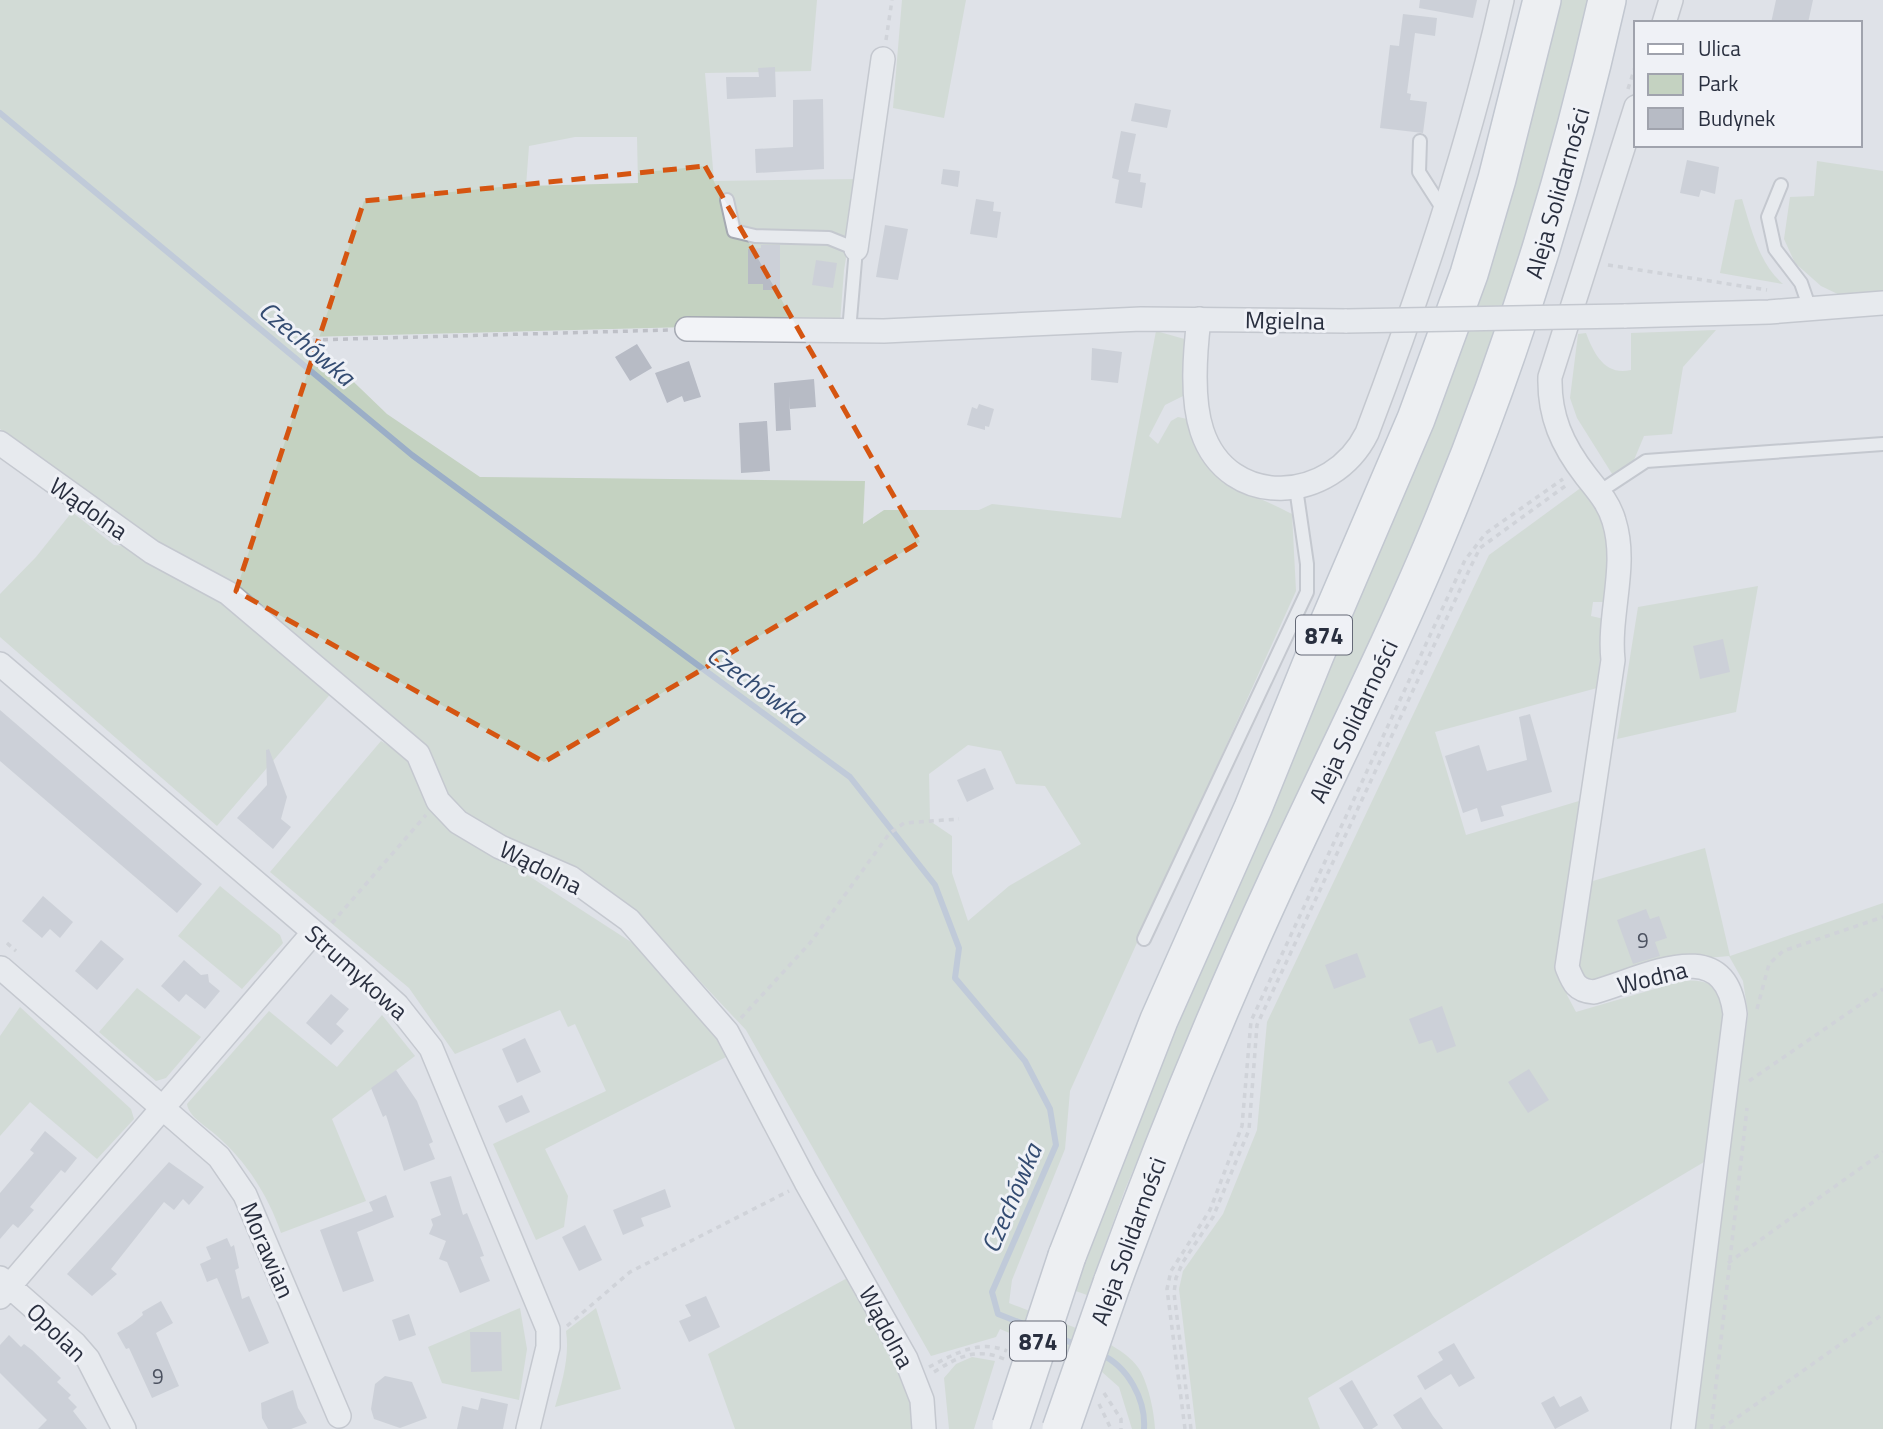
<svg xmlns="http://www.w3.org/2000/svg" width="1883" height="1429" font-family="'Titillium Web',sans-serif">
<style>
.green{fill:#c4d2c1;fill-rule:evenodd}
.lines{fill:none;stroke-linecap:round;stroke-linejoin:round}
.stream{stroke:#9baec7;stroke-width:6}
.building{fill:#b7bbc5}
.lane-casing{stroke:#a5a9b2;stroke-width:16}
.street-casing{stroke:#a5a9b2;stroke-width:26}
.primary-casing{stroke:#9fa6b4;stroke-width:40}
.path{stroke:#bec0c7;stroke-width:3.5;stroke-dasharray:5 5;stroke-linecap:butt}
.lane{stroke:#f2f3f7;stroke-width:12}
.street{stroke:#f2f3f7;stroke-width:23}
.primary{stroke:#fff;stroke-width:37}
.street-bridge-casing{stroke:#a5a9b2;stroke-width:26;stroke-linecap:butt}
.primary-bridge-casing{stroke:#9fa6b4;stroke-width:40;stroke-linecap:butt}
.street-bridge{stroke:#f2f3f7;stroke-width:23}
.primary-bridge{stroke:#fff;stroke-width:37}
.marked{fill:none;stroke:#d55511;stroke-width:5;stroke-dasharray:14 9;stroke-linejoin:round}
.labels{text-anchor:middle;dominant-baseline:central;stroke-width:6;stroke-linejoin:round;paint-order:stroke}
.number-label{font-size:21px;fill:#4c5260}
.shield{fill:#eff1f6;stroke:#646976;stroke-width:2}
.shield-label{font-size:23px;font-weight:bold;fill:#292f3f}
.street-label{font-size:24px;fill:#292f3f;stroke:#eff1f6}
.water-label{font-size:26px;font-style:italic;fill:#344c72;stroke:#eff1f6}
</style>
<rect width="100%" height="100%" fill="#dfe2e8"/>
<!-- green -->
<path class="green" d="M0,0H817L811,71L705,73L714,181L859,179L844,270L840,323L307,337L387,414L480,477L865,481L863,524L884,510H979L992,504L1121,518L1156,331L1188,340L1187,394L1165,405L1149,436L1158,444L1171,421L1178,417L1187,419C1209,489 1235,484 1292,514L1296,591L1070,1091L1065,1149L1012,1280L1009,1303C1043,1317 1124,1339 1141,1372C1149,1388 1154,1411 1155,1429H1132L1119,1387L1102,1372L1000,1329L996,1337L931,1356L746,1030L649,927L456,810L423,746L0,429ZM575,137H637L638,183L526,186L529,146ZM968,745L1001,751L1016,784L1045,786L1081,844L1009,886L968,921L952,873V836L930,821L929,774Z
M902,0H966L944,118L893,108Z
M1557,0H1599L1582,73L1458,453L1328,745L1227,945L1124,1192L1087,1295L1070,1289Z
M1817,161L1883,171V296L1844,297L1821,286L1795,263L1784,239L1790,197L1814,196Z
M1742,199C1751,228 1759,264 1783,284L1720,273L1735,200Z
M1716,330L1683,367L1672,434L1644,436L1634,460L1614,477L1577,418L1570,398L1578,334L1586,333C1594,354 1605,376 1631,370V333Z
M1582,487C1614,532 1610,548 1606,602H1593L1591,616L1604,619L1597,688L1435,732L1466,835L1579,801L1562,969L1567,995L1576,1012L1682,981C1702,979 1714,983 1727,998L1709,1159L1308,1398L1320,1429H1196L1179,1289L1183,1271L1223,1214L1257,1130L1267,1022L1489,555Z
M72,512L114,545L125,546L242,616L333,691L217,826L0,637V594L36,557Z
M1758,586L1736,712L1617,739L1638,607Z
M381,741L401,753L459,831L645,951L718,1036L728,1056L545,1149L568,1196L564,1227L536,1240L493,1144L606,1091L575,1024L568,1027L560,1010L455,1054L409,988L270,872Z
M1705,848L1730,956L1883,903V1429H1693L1748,1014L1743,981L1729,956L1707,958L1602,989L1578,977L1586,883Z
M220,886L280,935L283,943L242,989L178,936Z
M137,988L201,1037L166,1078L156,1081L99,1032Z
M20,1007L131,1109L134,1119L97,1159L30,1102L0,1136V1036Z
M269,1011L337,1067L382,1015L415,1056L332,1119L366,1201L281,1233C268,1195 246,1161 216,1135C206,1126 189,1117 187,1104Z
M851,1276L912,1393L915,1429H735L708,1354Z
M520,1308L527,1349L519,1400L442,1383L428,1347Z
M596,1308L621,1389L555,1407C562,1383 570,1356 566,1331Z
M972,1357L995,1361L974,1429H949L944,1378L956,1364Z"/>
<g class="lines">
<!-- stream -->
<path class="stream" d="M0,113L412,455L850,777L935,885L959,948L955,978L1025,1061L1050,1109L1056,1145L992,1292L998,1314L1031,1327
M1055,1336L1077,1345
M1100,1354C1128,1366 1146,1400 1144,1429"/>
</g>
<!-- building -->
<path class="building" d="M1420,0H1477L1473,18L1419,8Z
M1776,0H1813L1808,23H1771Z
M1403,14L1437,18L1435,36L1415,33L1407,93L1411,94L1410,100L1427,102L1423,133L1380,128L1390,45L1399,46Z
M775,67L776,97L727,99L726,77H759L758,68Z
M823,99L824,169L756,173L755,149L793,147V100Z
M1135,103L1171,110L1167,128L1131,121Z
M1121,131L1136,134L1128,172L1141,174L1140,182L1146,183L1142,208L1115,203L1119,180L1112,178Z
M1687,160L1719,167L1715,194L1701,190L1699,197L1680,193Z
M943,169L960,171L958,187L941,184Z
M976,199L994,202L993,211L1001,212L997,238L970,234Z
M885,225L908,229L898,280L876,277Z
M761,245H780V290H763V284H748V249L761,248Z
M816,260L837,263L833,288L812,285Z
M637,344L652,368L630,381L615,357Z
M1092,348L1122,352L1118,383L1091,380Z
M689,361L701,397L684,402L682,396L667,403L655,373Z
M814,379L816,407L790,409L789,396L791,430L776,431L774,383Z
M979,404L994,409L989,427L985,426V430L967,425L972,407L977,409Z
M767,421L770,471L741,473L739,423Z
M1723,639L1730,672L1700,679L1693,646Z
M0,710L202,884L177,913L0,761Z
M1530,714L1552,792L1501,806L1504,816L1481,822L1477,808L1463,813L1445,756L1479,745L1487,771L1527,760L1519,717Z
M269,749L287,797L281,819L291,827L273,849L237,818L267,785L266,750Z
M985,768L994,789L967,802L957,780Z
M43,896L73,922L60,938L50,929L42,938L22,921Z
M1646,909L1650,919L1659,916L1667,938L1655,942L1660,956L1633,964L1617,920Z
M101,940L124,959L97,990L75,971Z
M1357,953L1366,977L1334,989L1325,965Z
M184,960L201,975L208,974L209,982L220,991L205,1009L186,994L179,1002L161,986Z
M331,994L349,1009L336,1024L344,1031L331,1045L306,1023Z
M1442,1006L1456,1046L1437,1053L1432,1040L1419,1044L1409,1019Z
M525,1038L541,1072L517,1083L502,1049Z
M1529,1069L1549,1100L1528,1113L1508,1082Z
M396,1070L417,1101L433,1142L429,1144L435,1159L404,1171L386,1115L383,1117L371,1088Z
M522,1095L530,1112L506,1123L498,1106Z
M45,1131L77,1158L65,1173L61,1170L30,1207L34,1210L18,1228L13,1224L0,1239V1193L34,1153L30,1150Z
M169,1162L204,1187L189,1205L183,1199L174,1210L164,1202L111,1269L117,1274L92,1296L67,1274Z
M451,1176L463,1215L467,1213L480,1245L484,1256L480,1257L490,1281L460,1293L447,1262L439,1259L446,1241L429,1234L433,1225L431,1219L441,1215L430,1182Z
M665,1189L671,1207L641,1218L644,1226L623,1235L613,1210Z
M386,1195L394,1217L357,1232L374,1281L343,1292L320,1230L373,1211L369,1202Z
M585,1225L602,1260L579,1271L562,1237Z
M227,1238L231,1247L234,1245L239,1268L235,1270L242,1299L249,1296L269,1343L249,1352L217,1278L207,1282L200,1264L211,1259L206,1247Z
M706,1296L720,1327L689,1342L679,1321L691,1316L685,1305Z
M161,1301L173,1323L156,1333L179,1386L152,1398L129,1348L126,1349L117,1333L132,1324L143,1315L142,1312Z
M409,1314L416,1335L399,1341L392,1320Z
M470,1332H501L502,1371L471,1372Z
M9,1335L21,1347L24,1344L32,1350L61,1378L57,1382L71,1395L68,1398L77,1407L73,1411L87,1429H38L47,1420L0,1373V1345Z
M1454,1343L1475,1378L1459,1387L1451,1374L1425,1390L1417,1376L1443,1360L1438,1352Z
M385,1376L412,1382L427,1418L400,1428L374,1419L371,1409L375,1384Z
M1352,1380L1378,1425L1372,1429H1364L1339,1388Z
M293,1390L298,1408L307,1423L291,1429H268L262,1418L261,1403Z
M1554,1396L1560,1407L1581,1396L1589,1411L1555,1429L1541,1403Z
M1421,1397L1433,1416L1443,1429H1402L1393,1415Z
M481,1398L508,1404L503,1429H457L462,1406L478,1410Z"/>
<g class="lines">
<defs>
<path id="lane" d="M1420,141L1419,172L1444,211
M1781,185L1768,217L1775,249L1801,283L1810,309
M727,200L734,231L755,236L829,238L856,249L849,331
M1599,492L1646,461L1883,444
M1144,939L1307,592V564L1296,488"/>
<path id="street" d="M1664,23L1671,0
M1636,107L1550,377C1549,416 1562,445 1586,476C1597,490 1609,503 1614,521C1628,566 1608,614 1613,660L1567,967C1573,982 1576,991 1594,992C1647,977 1725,932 1735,1014L1683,1429
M856,249L883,59
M1624,316L1769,312L1883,303
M1199,319C1195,352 1191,398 1202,431C1228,510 1332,504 1367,433C1421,291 1469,147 1502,0
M687,329L884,331L1141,319L1347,321
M0,443L152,552L228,593L418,754L438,801L458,822L500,847L571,878L629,920L727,1032L806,1182L906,1359L922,1400L924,1429
M0,664L356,968L397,1005L431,1048L548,1329V1347L528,1429
M1,968L219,1157L245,1195L339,1416
M0,1278L75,1344L88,1359L124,1429
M0,1297L313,933"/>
<path id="primary" d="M1067,1256L1159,1020L1253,808L1315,655L1416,419L1469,274L1497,179L1542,0
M1112,1283C1162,1146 1217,1011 1278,879C1333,760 1393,643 1443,521C1513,352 1567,178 1607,0"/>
</defs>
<!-- lane casing -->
<use href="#lane" class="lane-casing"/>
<!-- street casing -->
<use href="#street" class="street-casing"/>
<!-- primary casing -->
<use href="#primary" class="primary-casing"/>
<!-- path -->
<path class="path" d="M886,40L892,0
M1628,89L1636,64
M1608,265L1767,290
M313,340L668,330
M332,923L426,815
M7,943L16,951
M1757,1009L1769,964L1783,951L1883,917
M741,1018L810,943L889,834L904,823L959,819
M1749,1081L1883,989
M1728,1263L1883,1152
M567,1326L630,1272L789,1191
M929,1367C955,1354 978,1339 1007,1351
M934,1372C958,1357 976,1347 1004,1359
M1104,1393L1121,1419V1429
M1099,1404L1111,1429
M1185,1429L1167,1289L1171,1271L1210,1210L1242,1126L1251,1021L1465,560L1486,533L1563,479
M1191,1429L1174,1293L1176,1278L1183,1262L1213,1217L1249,1130L1257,1025L1471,566L1480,548L1568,484
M1711,1429L1747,1108
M1721,1429L1883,1314"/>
<!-- lane -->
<use href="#lane" class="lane"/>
<!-- street -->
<use href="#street" class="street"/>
<!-- primary -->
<use href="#primary" class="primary"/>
<defs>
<path id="street-bridge" d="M1347,321L1624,316"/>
<path id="primary-bridge" d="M1011,1426L1067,1256
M1061,1429L1112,1283"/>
</defs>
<!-- street-bridge casing -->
<use href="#street-bridge" class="street-bridge-casing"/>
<!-- primary-bridge casing -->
<use href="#primary-bridge" class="primary-bridge-casing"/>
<!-- street-bridge -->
<use href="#street-bridge" class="street-bridge"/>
<!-- primary-bridge -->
<use href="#primary-bridge" class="primary-bridge"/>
</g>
<!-- marked area -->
<path d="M0 0H1883V1429H0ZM705,166L920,542L544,762L236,591L364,201Z" fill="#dfe2e8" fill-opacity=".55" fill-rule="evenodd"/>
<path class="marked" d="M705,166L920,542L544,762L236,591L364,201Z"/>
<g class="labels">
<!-- number labels -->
<g class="number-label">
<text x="1643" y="940">9</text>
<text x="158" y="1376">9</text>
</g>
<!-- shield labels -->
<g class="shield">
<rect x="1296" y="615.5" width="56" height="39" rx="5"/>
<rect x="1010" y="1321.5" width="56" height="39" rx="5"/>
</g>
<g class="shield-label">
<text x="1324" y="635">874</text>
<text x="1038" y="1341">874</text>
</g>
<!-- street labels -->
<g class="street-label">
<text transform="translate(1557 193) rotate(-74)">Aleja Solidarności</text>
<text transform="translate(1285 320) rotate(1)">Mgielna</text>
<text transform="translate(89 508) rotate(35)">Wądolna</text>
<text transform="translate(1353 721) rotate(-65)">Aleja Solidarności</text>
<text transform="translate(541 867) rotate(27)">Wądolna</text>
<text transform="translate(357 972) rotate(42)">Strumykowa</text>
<text transform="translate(1652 977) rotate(-14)">Wodna</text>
<text transform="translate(1128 1241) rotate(-70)">Aleja Solidarności</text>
<text transform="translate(268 1250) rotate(67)">Morawian</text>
<text transform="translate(887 1327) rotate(62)">Wądolna</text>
<text transform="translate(57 1332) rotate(44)">Opolan</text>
</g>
<!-- water labels -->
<g class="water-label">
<text transform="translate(307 343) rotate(40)">Czechówka</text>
<text transform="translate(757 685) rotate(36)">Czechówka</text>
<text transform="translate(1011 1198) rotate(-67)">Czechówka</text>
</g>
</g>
<!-- legend -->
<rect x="1634" y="21" width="228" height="126" fill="#eff1f6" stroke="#a0a3ad" stroke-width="2"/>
<rect x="1648" y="44" width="35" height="10" fill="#ffffff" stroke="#a0a3ad" stroke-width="2"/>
<text x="1698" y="56" font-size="21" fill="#292f3f">Ulica</text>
<rect x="1648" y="74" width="35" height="21" fill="#c4d2c1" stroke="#a0a3ad" stroke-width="2"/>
<text x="1698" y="91" font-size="21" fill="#292f3f">Park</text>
<rect x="1648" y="108" width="35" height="21" fill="#b7bbc5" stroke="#a0a3ad" stroke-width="2"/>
<text x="1698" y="126" font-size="21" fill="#292f3f">Budynek</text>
</svg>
